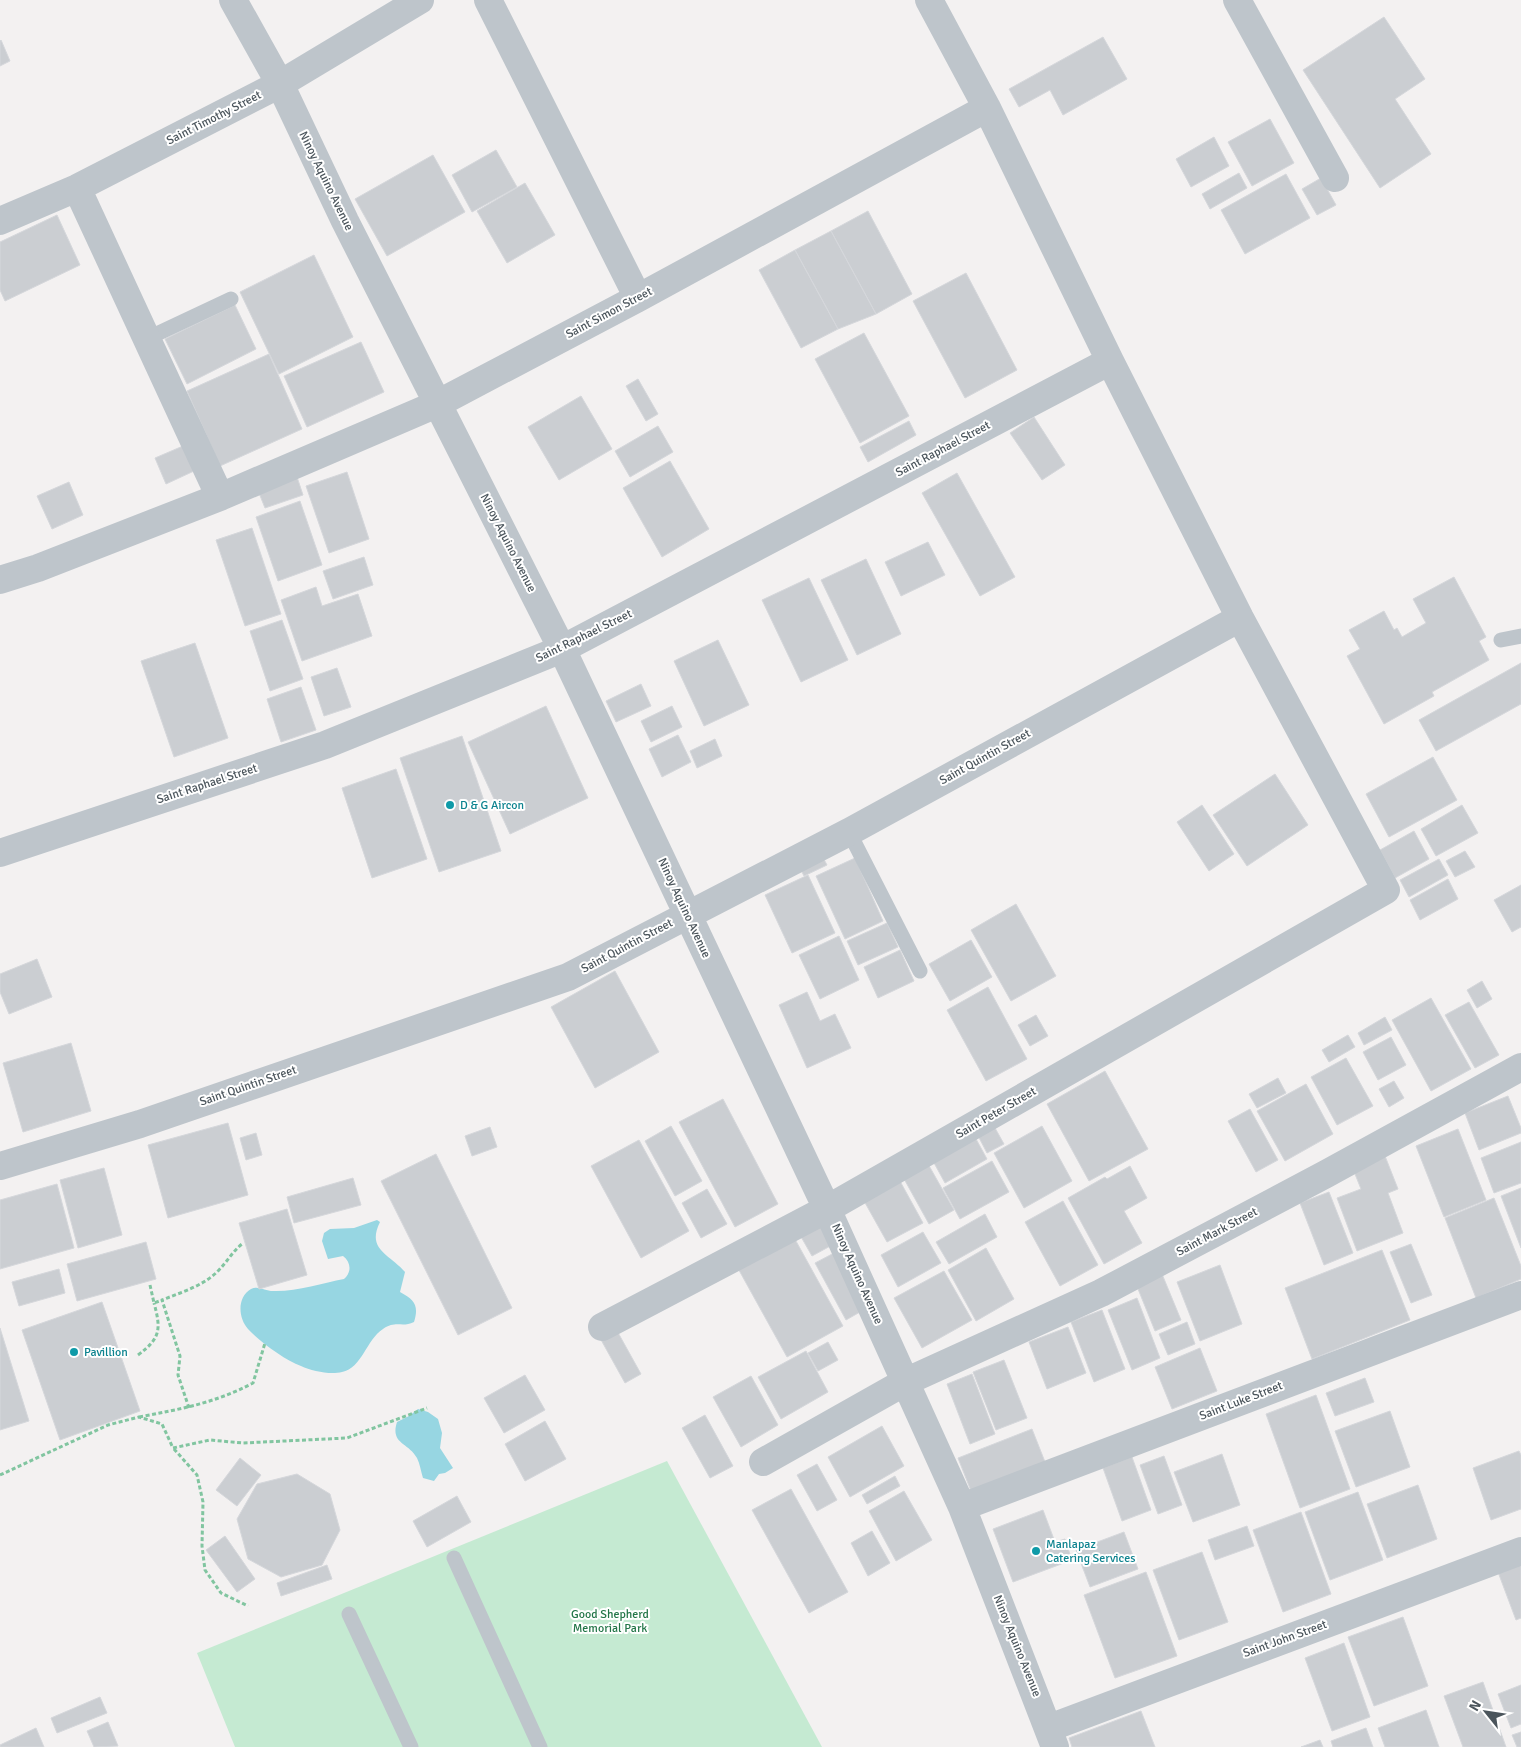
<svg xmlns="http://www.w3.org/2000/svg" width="1521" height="1747" font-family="Signika,sans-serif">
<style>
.green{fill:#c5ead2}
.water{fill:#97d6e2}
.building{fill:#cbced2;stroke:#d5d7db}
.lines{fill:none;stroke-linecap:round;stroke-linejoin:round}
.path{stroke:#81c5a0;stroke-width:3;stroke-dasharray:4 2.5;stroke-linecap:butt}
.service{stroke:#bec5cb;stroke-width:15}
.minor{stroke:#bec5cb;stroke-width:28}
.culture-dot{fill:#0f9aa8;stroke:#fff;stroke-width:2}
.labels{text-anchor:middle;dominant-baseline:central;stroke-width:4;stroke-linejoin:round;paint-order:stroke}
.street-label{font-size:12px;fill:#4b555c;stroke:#fff}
.culture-label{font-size:12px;fill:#0d838f;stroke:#fff;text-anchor:start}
.park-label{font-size:12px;fill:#237648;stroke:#fff}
</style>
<rect width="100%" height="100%" fill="#f3f1f1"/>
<!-- green -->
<path class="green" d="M667,1461L822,1747H235L197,1653Z"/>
<!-- water -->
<path class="water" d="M377,1220L380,1222C366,1250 390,1254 405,1272L400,1292C415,1300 419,1306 414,1322C402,1328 396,1320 383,1329C366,1340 362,1368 342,1372C330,1375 312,1371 301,1366C285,1360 260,1342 248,1329C238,1318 237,1297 251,1289C258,1285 265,1291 273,1291C295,1292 323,1283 344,1279C352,1272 351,1262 343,1256L328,1259L322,1241L324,1233L330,1229L354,1228Z
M418,1409L428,1412L438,1419L442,1433L440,1448L453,1468L445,1473L439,1474L434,1481L423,1478C421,1472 420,1464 417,1458C408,1442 390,1444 397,1422L409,1416Z"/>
<!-- building -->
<path class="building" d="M1384,17L1425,79L1395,99L1431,154L1380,188L1303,70Z
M1103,37L1127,79L1063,115L1050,90L1019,107L1009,89Z
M1,40L10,61L0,66V41Z
M1270,119L1294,163L1252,186L1228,142Z
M1214,137L1229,166L1191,187L1176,159Z
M496,150L517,187L472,212L452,175Z
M433,155L465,212L387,256L355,199Z
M1239,173L1247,188L1210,209L1202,194Z
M1286,174L1310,218L1245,254L1221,210Z
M1321,178L1336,205L1317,215L1302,189Z
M525,183L555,235L507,263L477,211Z
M868,211L912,294L876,314L831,231Z
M57,215L80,265L5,301L0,290V242Z
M831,231L876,314L838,329L795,250Z
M795,250L838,329L801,348L759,270Z
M314,255L353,337L279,374L240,292Z
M966,273L1017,370L965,398L913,301Z
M235,305L256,349L187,384L165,339Z
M864,333L909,416L860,443L815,359Z
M361,342L384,392L307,427L284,376Z
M269,354L302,429L220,466L187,391Z
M638,379L658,414L646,421L626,386Z
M581,396L612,449L559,480L528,427Z
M1034,417L1065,465L1042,480L1010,433Z
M909,421L916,435L868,462L860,447Z
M658,426L673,452L630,477L615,451Z
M183,446L194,471L166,484L155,458Z
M670,461L709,529L662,557L623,488Z
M347,472L369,539L329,553L306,486Z
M957,473L1015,577L980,596L922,493Z
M296,474L303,495L265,508L257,488Z
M69,482L83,515L52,529L37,496Z
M300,501L322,565L278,581L256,517Z
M252,528L281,614L245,626L216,540Z
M928,542L945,575L901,596L885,562Z
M364,557L373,585L333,599L323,571Z
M866,559L901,634L857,655L821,580Z
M1454,577L1486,637L1479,641L1489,660L1432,692L1434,696L1384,724L1347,656L1360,649L1349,630L1384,611L1394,630L1397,628L1402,637L1426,623L1413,599Z
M809,578L848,660L801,682L762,600Z
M316,587L322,606L358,594L372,636L302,661L281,600Z
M282,620L303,679L270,691L250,631Z
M718,640L749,705L704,726L674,661Z
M195,643L228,738L174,757L141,661Z
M1521,663V704L1436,751L1419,720Z
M337,668L351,707L324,716L311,677Z
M641,684L651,706L616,722L606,701Z
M301,687L316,730L281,742L267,699Z
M546,706L588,798L510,834L468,742Z
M672,706L682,727L651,742L641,721Z
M678,735L691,762L662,777L649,749Z
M462,736L501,851L439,872L400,758Z
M715,739L722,756L697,768L690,751Z
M1433,757L1457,800L1389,837L1366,794Z
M396,769L427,859L372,878L342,788Z
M1275,774L1308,825L1247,866L1213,815Z
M1202,805L1234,854L1209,871L1177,822Z
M1462,805L1478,833L1436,856L1421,829Z
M1414,831L1429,859L1395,878L1380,850Z
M1465,851L1475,867L1455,877L1446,861Z
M821,854L827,865L804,876L798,864Z
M855,858L883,921L845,939L816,876Z
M1439,859L1448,875L1409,897L1400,880Z
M808,875L835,933L792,953L765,895Z
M1448,879L1458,899L1420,920L1410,900Z
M1521,885V927L1512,932L1494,900Z
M1016,904L1056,976L1011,1001L971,930Z
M887,923L898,947L858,965L847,941Z
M839,936L859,980L820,999L799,955Z
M971,940L992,977L950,1001L929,964Z
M900,950L914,981L878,998L864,967Z
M37,959L52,997L9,1014L0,992V974Z
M615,971L659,1052L595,1088L551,1007Z
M1482,981L1492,999L1477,1008L1467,990Z
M988,987L1027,1059L986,1081L947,1010Z
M807,992L820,1021L835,1014L851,1048L807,1068L779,1005Z
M1431,998L1471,1069L1431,1091L1392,1020Z
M1469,1002L1499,1055L1475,1068L1445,1015Z
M1036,1015L1048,1036L1030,1046L1018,1025Z
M1385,1017L1392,1030L1364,1045L1358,1033Z
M1348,1035L1355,1047L1329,1062L1322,1050Z
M1391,1037L1406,1065L1378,1080L1363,1052Z
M71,1043L91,1111L23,1132L3,1063Z
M1346,1058L1373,1106L1337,1125L1311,1077Z
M1105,1071L1148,1149L1089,1181L1047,1104Z
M1278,1078L1286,1093L1257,1108L1249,1094Z
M1394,1081L1404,1098L1389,1107L1379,1089Z
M1306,1084L1333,1134L1285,1161L1257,1111Z
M1508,1096L1521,1128V1133L1479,1150L1465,1113Z
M723,1099L778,1204L735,1227L679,1122Z
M1250,1109L1278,1160L1256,1172L1228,1121Z
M990,1119L1004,1144L987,1153L974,1128Z
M228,1123L248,1195L168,1218L148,1145Z
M671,1126L702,1181L675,1196L645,1141Z
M1042,1126L1072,1181L1024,1208L994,1153Z
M490,1127L497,1147L472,1156L465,1136Z
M970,1128L987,1159L945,1183L928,1152Z
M1458,1129L1486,1200L1444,1217L1416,1146Z
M256,1133L262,1155L246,1160L240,1138Z
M639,1140L689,1231L641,1258L591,1166Z
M1521,1142V1183L1494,1193L1481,1158Z
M436,1154L512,1308L458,1335L381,1181Z
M923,1155L954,1210L929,1224L898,1168Z
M1385,1156L1398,1189L1388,1193L1403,1233L1357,1251L1337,1198L1361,1189L1353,1169Z
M992,1161L1009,1192L960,1219L943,1188Z
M1130,1166L1147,1198L1124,1211L1142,1243L1104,1264L1068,1198L1105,1177L1107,1179Z
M104,1168L122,1235L78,1248L60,1180Z
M895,1172L923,1223L887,1242L859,1192Z
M353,1178L361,1205L294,1223L287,1197Z
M57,1184L74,1248L0,1269V1200Z
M1521,1188V1248L1501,1196Z
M707,1189L727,1224L701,1238L682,1203Z
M1329,1192L1353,1253L1324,1265L1300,1203Z
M1494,1198L1521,1266V1279L1476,1298L1445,1218Z
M1063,1201L1098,1265L1060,1286L1025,1222Z
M287,1209L307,1275L259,1289L239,1223Z
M985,1214L997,1237L949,1264L936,1242Z
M819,1215L834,1244L812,1256L796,1228Z
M791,1232L843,1326L787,1357L735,1263Z
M923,1232L941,1263L898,1287L881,1255Z
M146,1242L156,1279L77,1301L67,1264Z
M1411,1244L1432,1295L1411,1303L1390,1252Z
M986,1248L1014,1299L976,1321L948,1270Z
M1382,1250L1410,1320L1312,1359L1285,1288Z
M836,1252L867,1308L846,1320L815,1263Z
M1220,1265L1242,1324L1200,1341L1177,1282Z
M59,1269L65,1293L19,1306L12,1282Z
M944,1271L972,1320L922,1348L894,1298Z
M1162,1274L1181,1320L1155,1331L1136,1284Z
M1137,1298L1160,1358L1132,1370L1108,1310Z
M102,1302L140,1411L60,1440L22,1330Z
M1102,1310L1125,1369L1094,1382L1071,1322Z
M1187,1322L1195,1344L1168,1355L1159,1334Z
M1068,1327L1086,1373L1047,1389L1029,1342Z
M0,1328L29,1421L0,1430Z
M616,1329L641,1374L625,1383L600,1338Z
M828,1342L838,1360L818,1371L808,1353Z
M1200,1348L1217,1391L1172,1409L1155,1367Z
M806,1351L828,1392L781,1419L758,1377Z
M1004,1360L1027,1418L996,1430L973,1372Z
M972,1374L995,1434L970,1444L947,1384Z
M525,1375L545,1410L504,1433L484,1398Z
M751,1376L778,1425L741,1447L713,1397Z
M1365,1378L1374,1402L1335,1416L1326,1393Z
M1316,1395L1350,1489L1300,1508L1266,1414Z
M1390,1411L1410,1467L1356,1487L1335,1431Z
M705,1415L733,1466L710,1478L682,1428Z
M545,1421L566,1459L525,1481L505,1444Z
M882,1426L904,1466L850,1497L828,1457Z
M1032,1429L1047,1467L973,1496L958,1458Z
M1519,1451L1521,1455V1509L1491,1520L1473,1468Z
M1222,1454L1240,1505L1193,1522L1174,1472Z
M1164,1456L1182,1505L1158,1514L1140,1465Z
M1132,1457L1151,1510L1122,1521L1103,1468Z
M240,1458L261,1475L237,1506L216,1490Z
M817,1464L837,1500L817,1511L797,1475Z
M297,1474L330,1494L340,1530L322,1565L281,1577L248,1559L237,1519L257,1484Z
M895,1476L900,1486L867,1504L862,1495Z
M1418,1485L1437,1539L1387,1558L1367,1504Z
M791,1489L848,1592L809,1613L752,1510Z
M904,1491L932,1540L896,1561L869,1511Z
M1358,1492L1383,1560L1330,1580L1305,1512Z
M457,1496L471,1522L427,1547L413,1521Z
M1043,1510L1055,1542L1065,1539L1072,1560L1013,1582L993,1529Z
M1301,1512L1331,1594L1283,1612L1253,1530Z
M1247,1526L1254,1546L1215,1560L1208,1540Z
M872,1531L890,1563L868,1576L851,1543Z
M1124,1532L1138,1569L1090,1587L1076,1550Z
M225,1536L255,1579L237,1592L206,1550Z
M1202,1552L1228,1622L1179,1640L1153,1570Z
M1521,1564V1618L1516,1620L1498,1572Z
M327,1565L332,1579L281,1596L277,1583Z
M1146,1572L1177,1656L1115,1678L1084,1595Z
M1403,1617L1428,1686L1374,1706L1348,1637Z
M1344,1643L1370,1717L1332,1731L1305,1658Z
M1483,1682L1506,1747H1463L1444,1696Z
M1521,1685V1724L1511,1728L1498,1694Z
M100,1697L107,1713L57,1733L51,1718Z
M1426,1710L1439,1747H1385L1378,1728Z
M1141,1711L1155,1747H1072L1069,1738Z
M108,1722L118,1746L94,1747L87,1731Z
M36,1728L44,1747H0V1745Z
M1366,1728L1373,1747H1333L1331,1741Z
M1521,1732V1747H1517L1512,1735Z
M1320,1740L1323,1747H1301Z"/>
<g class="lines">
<!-- path -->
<path class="path" d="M150,1285L154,1303L162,1300
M138,1355C161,1338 161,1329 154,1303
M189,1408L178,1375L180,1356L162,1300C182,1292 203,1286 218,1271C227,1262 232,1252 242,1244
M139,1417C181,1409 215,1403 253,1383L265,1343
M174,1449L197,1475L203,1502L202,1546L205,1570L221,1593L248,1606
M0,1475L108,1425L139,1417L162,1424L173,1448L210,1440L243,1443L347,1438L427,1408"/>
<!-- service -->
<path class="service" d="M146,339L231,299
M1501,640L1521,636
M849,832L920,971
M454,1558L540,1747
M349,1614L411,1747"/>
<!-- minor -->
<path class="minor" d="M233,0L280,84L345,221L562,649L827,1209L962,1507L1055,1747
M488,0L638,298
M1237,0L1335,178
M77,188L220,497
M0,221L77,188L280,84L420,0
M0,580L38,568L220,497L437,404L638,298L987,108
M0,853L325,745L562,649L1110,361
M0,1166L140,1124L568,977L849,832L1240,618
M602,1327L827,1209L1386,890L1240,618L1110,361L987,108L929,0
M763,1462L905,1382L1101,1293L1326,1174L1521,1067
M962,1507L1521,1295
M1049,1728L1521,1551"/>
</g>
<!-- markers -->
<g class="culture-dot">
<circle cx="450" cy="805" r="5"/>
<circle cx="74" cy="1352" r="5"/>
<circle cx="1036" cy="1551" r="5"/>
</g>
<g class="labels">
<!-- street labels -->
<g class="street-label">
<text transform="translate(214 118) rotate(-27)">Saint Timothy Street</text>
<text transform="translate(326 181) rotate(64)">Ninoy Aquino Avenue</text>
<text transform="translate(609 313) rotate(-28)">Saint Simon Street</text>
<text transform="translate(943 449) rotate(-28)">Saint Raphael Street</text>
<text transform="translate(508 543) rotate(63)">Ninoy Aquino Avenue</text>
<text transform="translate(584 636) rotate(-26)">Saint Raphael Street</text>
<text transform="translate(985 757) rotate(-29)">Saint Quintin Street</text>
<text transform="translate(207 784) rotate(-18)">Saint Raphael Street</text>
<text transform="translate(684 908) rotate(65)">Ninoy Aquino Avenue</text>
<text transform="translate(627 946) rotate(-28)">Saint Quintin Street</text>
<text transform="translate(248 1086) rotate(-19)">Saint Quintin Street</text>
<text transform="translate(996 1113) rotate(-30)">Saint Peter Street</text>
<text transform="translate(1217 1232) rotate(-28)">Saint Mark Street</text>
<text transform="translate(857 1274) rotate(66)">Ninoy Aquino Avenue</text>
<text transform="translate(1241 1401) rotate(-21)">Saint Luke Street</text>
<text transform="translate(1285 1639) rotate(-20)">Saint John Street</text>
<text transform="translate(1017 1646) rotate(68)">Ninoy Aquino Avenue</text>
</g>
<!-- culture labels -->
<g class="culture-label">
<text x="460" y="805">D &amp; G Aircon</text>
<text x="84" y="1352">Pavillion</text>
<text x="1046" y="1544">Manlapaz<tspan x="1046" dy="14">Catering Services</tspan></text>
</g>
<!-- park labels -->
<g class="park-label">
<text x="610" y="1614">Good Shepherd<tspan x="610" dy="14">Memorial Park</tspan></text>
</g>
</g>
<!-- north arrow -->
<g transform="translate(1486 1712) rotate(300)" stroke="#ffffff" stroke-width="4" paint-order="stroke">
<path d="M0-4L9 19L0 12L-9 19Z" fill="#4b555c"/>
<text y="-8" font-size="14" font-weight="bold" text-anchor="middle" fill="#4b555c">N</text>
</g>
</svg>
